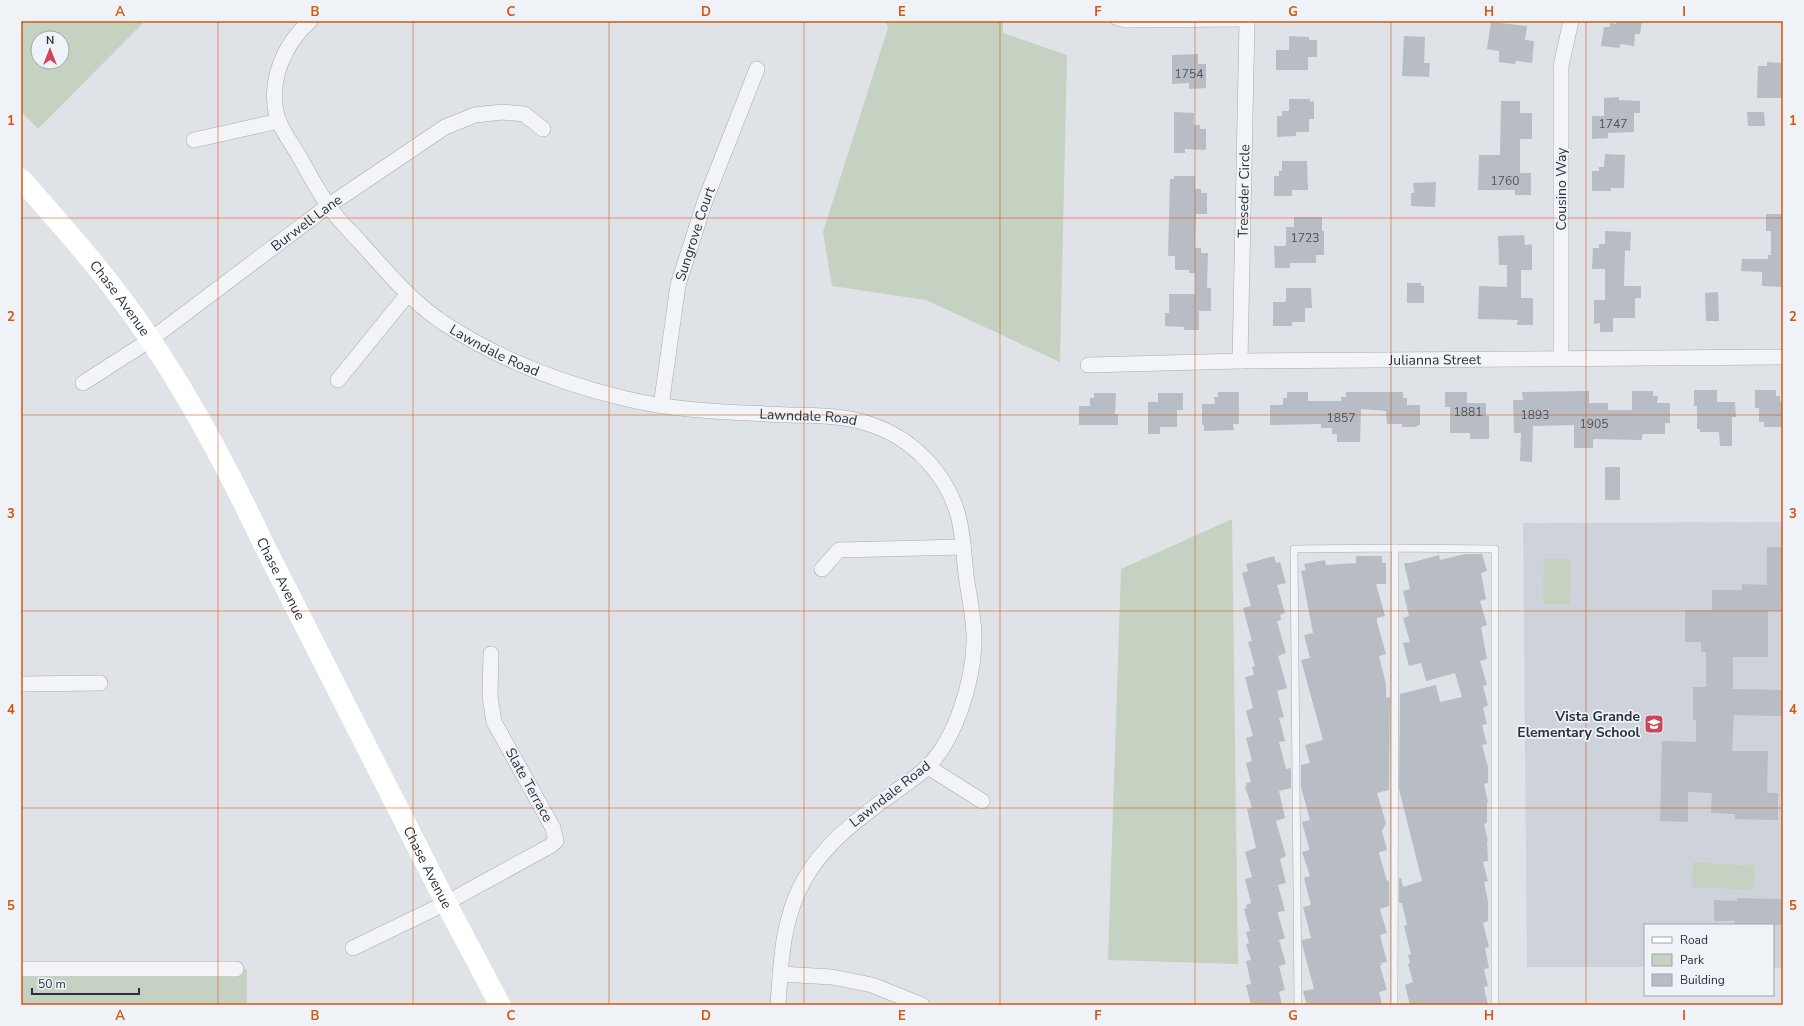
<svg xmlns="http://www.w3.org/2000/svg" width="1804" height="1026" font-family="'Nunito Sans',sans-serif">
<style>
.built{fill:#ced2da}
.green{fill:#c5d2c1;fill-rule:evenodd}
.building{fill:#b7bcc5}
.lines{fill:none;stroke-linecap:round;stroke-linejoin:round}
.service-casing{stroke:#a5aab2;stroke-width:8}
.minor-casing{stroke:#a5aab2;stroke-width:16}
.service{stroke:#f2f4f7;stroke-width:7}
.minor{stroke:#f2f4f7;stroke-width:15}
.secondary{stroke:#fff;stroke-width:21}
.grid{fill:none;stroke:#d55511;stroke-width:1;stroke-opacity:0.55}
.labels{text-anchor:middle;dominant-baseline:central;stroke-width:3.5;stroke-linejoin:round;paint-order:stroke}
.number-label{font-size:12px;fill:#4c5460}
.street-label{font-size:14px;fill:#29313f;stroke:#eff2f6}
.poi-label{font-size:14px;font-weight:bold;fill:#29313f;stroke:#eff2f6;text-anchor:end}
.neatline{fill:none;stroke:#d55511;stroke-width:1.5}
.grid-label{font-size:13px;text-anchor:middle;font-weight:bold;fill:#d55511}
</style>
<rect width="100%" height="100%" fill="#dfe3e8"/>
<!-- built -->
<path class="built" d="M1783,522V968H1773V925H1645V967H1527L1523,523Z"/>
<!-- green -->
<path class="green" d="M21,21H145L38,129L21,111ZM38,38H62V62H38Z
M886,21H1003V33L1067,55L1060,362L926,300L832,286L823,232L888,28Z
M1232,519L1238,964L1108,960L1121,569Z
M1544,559H1571L1570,604H1543Z
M1693,862L1755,866L1754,890L1692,887Z
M247,969V1005H21V970Z"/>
<!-- building -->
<path class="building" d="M1617,21H1642L1640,34H1635L1634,46L1620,44V48L1601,46L1604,27H1610V23L1616,24Z
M1491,22L1527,26L1525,40L1534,41L1532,63L1516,61L1515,64L1499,62V51L1487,49Z
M1289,36L1309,37V40H1317V57H1308V70H1276V50H1289Z
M1404,36L1425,37L1424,63H1430L1429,77L1402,76Z
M1198,54V64H1206V88L1189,89V83L1172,84V55Z
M1767,62L1783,63V98H1757L1758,66H1767Z
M1619,97V100L1640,101V113H1634V132L1608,133V138L1592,139V116H1604V98Z
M1289,99H1310V102L1314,101V119H1309V132H1296V136L1277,137V116H1282V111H1289Z
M1501,101H1520V113H1532V139H1520V173H1531V195H1515V190H1478L1479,155H1500Z
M1174,112L1194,113V125H1200V129H1206V150L1185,149V153H1174Z
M1747,112H1764L1765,126H1748Z
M1605,154L1625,155L1624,188H1611V191H1592V171H1599V167H1604Z
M1282,161H1307L1308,190H1292V196H1274V176H1279V171H1282Z
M1174,176H1195V189H1201V193H1207V214H1196L1195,248H1201V253H1208L1207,288H1211V311H1199V330H1184V327L1165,326V313H1169V294H1195V273H1189V270H1177L1175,269V256H1168L1170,179H1174Z
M1436,182L1435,207L1411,206V193H1414L1413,183Z
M1766,214H1783V287L1762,286V272L1741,271L1742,259H1768V255H1771V231H1766Z
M1294,217H1322V231H1324V255H1316V263H1290V268H1275L1274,246H1286V227H1294Z
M1605,231L1631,232L1630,251L1625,250L1624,286H1641V298H1635V318H1613V332H1600V323L1594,324V300H1605V269H1592L1593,248H1599V244H1605Z
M1524,235L1525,245L1532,244V270H1521V298H1533V325H1517L1518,320L1478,319L1479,286L1507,287V265H1499L1498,236Z
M1407,283H1421V286H1424V303H1407Z
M1286,288H1311L1312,308H1305V322H1292V326H1273V302H1286Z
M1718,292L1719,321H1706L1705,293Z
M1694,390H1717V402H1735L1736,417H1732V446H1720L1719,432H1700V429H1697V406H1694Z
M1755,390H1776V396H1780V402H1783V427H1764V422H1759V408H1755Z
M1589,391V403H1608V410H1632V391H1653V396H1658L1657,403H1670V423H1665V434H1642V440L1593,439V448H1574V425L1533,426L1532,462L1520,461L1521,433H1514L1513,400H1523L1522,392Z
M1218,392H1239V424H1233L1234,430L1204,431V425H1202V404H1215L1214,397H1218Z
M1287,392H1308V401H1341V397H1346V392H1403V398H1407V405H1420V425H1417V427H1402V424H1387L1386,411L1361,409L1360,442H1337V434H1332V428H1321V424L1270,425V405H1283V398H1287Z
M1445,392H1467V403H1486V416H1489V439H1470V433H1450V407H1445Z
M1094,393H1116L1115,414H1118V425H1079V406H1090V398H1094Z
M1158,393H1183V410H1177V427H1160V434H1148V402H1158Z
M1605,467H1620V500H1605Z
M1767,547H1783L1781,611H1768V657H1733V689L1783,690V716L1734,715L1732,751H1768L1767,793H1778V820L1735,819V814L1711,813L1712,793L1688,792V822L1660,821L1662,741L1696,742V720H1693V687H1706V652H1701V642H1685V610H1712V590H1742V584L1767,585Z
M1465,554H1482L1487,571L1481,573L1486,599L1480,601L1487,625L1481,627L1487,659L1480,661L1487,685L1483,686L1488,705L1483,708L1487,724L1482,725L1487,744L1482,745L1488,767V783L1484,784L1488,802L1487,803V823L1484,824L1488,841H1487L1488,861L1483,862L1488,881L1484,882L1488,901V921L1483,923L1489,947L1485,948L1489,968L1484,969L1488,986L1484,987L1488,1005H1410L1405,985L1413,982L1408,964L1410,963L1408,955L1411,954L1404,926L1407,925L1402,903H1399V878H1401L1403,887L1422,881L1399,789L1400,694L1436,685L1440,702L1462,697L1455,673L1426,681L1421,663L1409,666L1403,643L1410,642L1403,618L1409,616L1403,591L1410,589L1404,563H1410L1439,555L1440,560Z
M1274,556L1276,563L1280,562L1286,583L1277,585L1285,613L1280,615L1281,620L1277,621L1286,653L1278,656L1287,688L1277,691L1284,717L1279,718L1285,741L1279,742L1286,769L1291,768V788L1279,791L1285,818L1276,821L1286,856L1280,859L1286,883L1278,885L1285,911L1278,912V914L1285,938L1279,940L1286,964L1279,966L1285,990L1279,992L1282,1005H1251L1246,985L1251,984L1246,961L1251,960L1246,944L1249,943L1246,932L1250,931L1244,909L1247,908L1246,905L1251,903L1245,879L1252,877L1245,852L1256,848L1247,809L1252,808L1245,786H1247L1246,783L1251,782L1246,763L1252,761L1246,738L1253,736L1246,711L1253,708L1245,677L1254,675L1252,667L1255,666L1248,642L1252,641L1243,608L1251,606L1242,573L1248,571L1246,564Z
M1356,556H1382V563H1386V584H1376L1385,616L1377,618V622L1386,654L1379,656L1386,684V698L1390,697L1389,790L1377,793L1386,823L1382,831L1387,850L1380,852L1379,853L1387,881L1389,880V906L1380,909L1387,933L1380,935L1387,962L1381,963L1382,965L1380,966L1387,990L1379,992L1382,1005H1307L1303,991L1314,989L1302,944V940L1311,938L1303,907L1311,905L1304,878L1310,876L1302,852L1309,850V848L1302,822L1310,820L1301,787V765L1310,763L1305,745L1323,740L1301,660L1310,658L1304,635L1313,633L1301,571L1306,570L1304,564L1325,560L1326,565L1356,563Z
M1737,898L1783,899V925H1735V921H1714V900L1737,901Z"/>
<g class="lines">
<defs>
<path id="service" d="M1115,21L1124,24L1247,23
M1298,1005L1294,549L1395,548L1495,549V1005
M1394,1005L1395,548"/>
<g id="minor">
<path id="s1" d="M310,21C284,44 268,81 277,116C281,130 292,144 299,156C308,172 316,188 326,202C335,217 349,230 361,243C386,271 410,300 442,322C497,358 559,383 623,398C678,412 734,412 789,415C817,416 846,415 872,425C913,439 946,473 958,515C963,534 964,555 966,575C969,597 975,621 974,643C973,681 955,742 926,768C917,777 906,784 896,791C861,817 826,841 804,880C782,920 781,961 778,1005"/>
<path d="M194,140L279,121"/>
<path d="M1561,358V66L1571,21"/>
<path id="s2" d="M1240,361L1247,21"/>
<path id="s3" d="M1088,365L1240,361L1783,357"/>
<path d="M338,380L407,295"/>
<path id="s4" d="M83,383L150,340L328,206L445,127L475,115L502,112L524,114L543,129"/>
<path id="s5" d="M661,406L678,285L705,201L757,69"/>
<path d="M822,569L839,550L963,547"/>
<path d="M21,684L100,683"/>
<path d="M928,767L982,801"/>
<path d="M353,948L446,903L550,846L556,841L553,828L494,722L490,697L491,654"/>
<path d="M21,969H236"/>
<path d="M780,974L832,977L872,985L922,1005"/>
</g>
</defs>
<!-- service casing -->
<use href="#service" class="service-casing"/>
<!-- minor casing -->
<use href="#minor" class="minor-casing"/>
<!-- service -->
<use href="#service" class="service"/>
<!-- minor -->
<use href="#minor" class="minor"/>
<!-- secondary -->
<path class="secondary" id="s6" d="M21,179C55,218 90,256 120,297C177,372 224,460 264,545L446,903L500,1005"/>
</g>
<!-- grid -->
<path class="grid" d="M218,21V1005M413,21V1005M609,21V1005M804,21V1005M1000,21V1005M1195,21V1005M1391,21V1005M1586,21V1005M21,218H1783M21,415H1783M21,611H1783M21,808H1783"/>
<!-- icons -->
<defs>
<symbol id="school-square" viewBox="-11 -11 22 22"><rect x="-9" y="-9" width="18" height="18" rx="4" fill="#cb465a" stroke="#eff2f6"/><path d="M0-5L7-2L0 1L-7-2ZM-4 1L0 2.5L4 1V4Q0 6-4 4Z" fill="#fff"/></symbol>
</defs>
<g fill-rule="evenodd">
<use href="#school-square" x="1643" y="713" width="22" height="22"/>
</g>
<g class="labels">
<!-- number labels -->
<g class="number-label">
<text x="1189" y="74">1754</text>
<text x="1613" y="124">1747</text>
<text x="1505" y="181">1760</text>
<text x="1305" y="238">1723</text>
<text x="1468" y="412">1881</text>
<text x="1535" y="415">1893</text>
<text x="1341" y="418">1857</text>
<text x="1594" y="424">1905</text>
</g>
<!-- street labels -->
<g class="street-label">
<text transform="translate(1561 189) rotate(-90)">Cousino Way</text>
<text stroke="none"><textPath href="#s2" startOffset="170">Treseder Circle</textPath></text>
<text stroke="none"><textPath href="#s4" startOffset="275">Burwell Lane</textPath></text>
<text stroke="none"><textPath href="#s5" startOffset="176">Sungrove Court</textPath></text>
<text stroke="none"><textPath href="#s6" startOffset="155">Chase Avenue</textPath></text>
<text stroke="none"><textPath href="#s1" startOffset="432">Lawndale Road</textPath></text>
<text stroke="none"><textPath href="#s3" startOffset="347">Julianna Street</textPath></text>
<text stroke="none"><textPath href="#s1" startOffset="756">Lawndale Road</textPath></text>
<text stroke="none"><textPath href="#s6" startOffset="479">Chase Avenue</textPath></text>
<text transform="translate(529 785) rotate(61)">Slate Terrace</text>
<text transform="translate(890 794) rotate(-38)">Lawndale Road</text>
<text stroke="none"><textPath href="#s6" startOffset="803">Chase Avenue</textPath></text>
</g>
<!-- poi labels -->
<g class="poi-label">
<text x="1640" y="716">Vista Grande<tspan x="1640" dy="16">Elementary School</tspan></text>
</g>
</g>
<!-- border -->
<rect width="1804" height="1026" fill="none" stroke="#eff2f6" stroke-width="44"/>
<!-- legend -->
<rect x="1644" y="924" width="130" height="72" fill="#eff2f6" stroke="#a0a5ad"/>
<rect x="1652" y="937" width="20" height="6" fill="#ffffff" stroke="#a0a5ad"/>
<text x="1680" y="944" font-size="12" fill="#29313f">Road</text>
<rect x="1652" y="954" width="20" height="12" fill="#c5d2c1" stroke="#a0a5ad"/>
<text x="1680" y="964" font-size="12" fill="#29313f">Park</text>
<rect x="1652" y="974" width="20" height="12" fill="#b7bcc5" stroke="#a0a5ad"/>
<text x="1680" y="984" font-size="12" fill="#29313f">Building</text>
<!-- north arrow -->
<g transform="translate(50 50)"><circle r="19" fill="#eff2f6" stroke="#a0a5ad"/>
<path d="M0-3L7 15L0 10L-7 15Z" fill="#cb465a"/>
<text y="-6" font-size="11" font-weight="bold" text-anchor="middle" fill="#29313f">N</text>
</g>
<!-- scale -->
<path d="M32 988v6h107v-6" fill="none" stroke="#29313f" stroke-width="2"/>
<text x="38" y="988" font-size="12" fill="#29313f" stroke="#eff2f6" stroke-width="3" paint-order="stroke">50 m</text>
<rect x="22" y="22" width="1760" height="982" class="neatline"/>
<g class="grid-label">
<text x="120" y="16">A</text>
<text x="315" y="16">B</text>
<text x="511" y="16">C</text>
<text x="706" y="16">D</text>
<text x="902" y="16">E</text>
<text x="1098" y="16">F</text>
<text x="1293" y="16">G</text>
<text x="1489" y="16">H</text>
<text x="1684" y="16">I</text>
<text x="11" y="125">1</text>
<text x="1793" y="125">1</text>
<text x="11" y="321">2</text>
<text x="1793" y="321">2</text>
<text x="11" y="518">3</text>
<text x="1793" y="518">3</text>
<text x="11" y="714">4</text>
<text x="1793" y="714">4</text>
<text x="11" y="910">5</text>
<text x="1793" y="910">5</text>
<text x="120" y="1020">A</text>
<text x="315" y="1020">B</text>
<text x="511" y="1020">C</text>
<text x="706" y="1020">D</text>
<text x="902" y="1020">E</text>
<text x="1098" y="1020">F</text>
<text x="1293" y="1020">G</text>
<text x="1489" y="1020">H</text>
<text x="1684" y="1020">I</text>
</g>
</svg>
